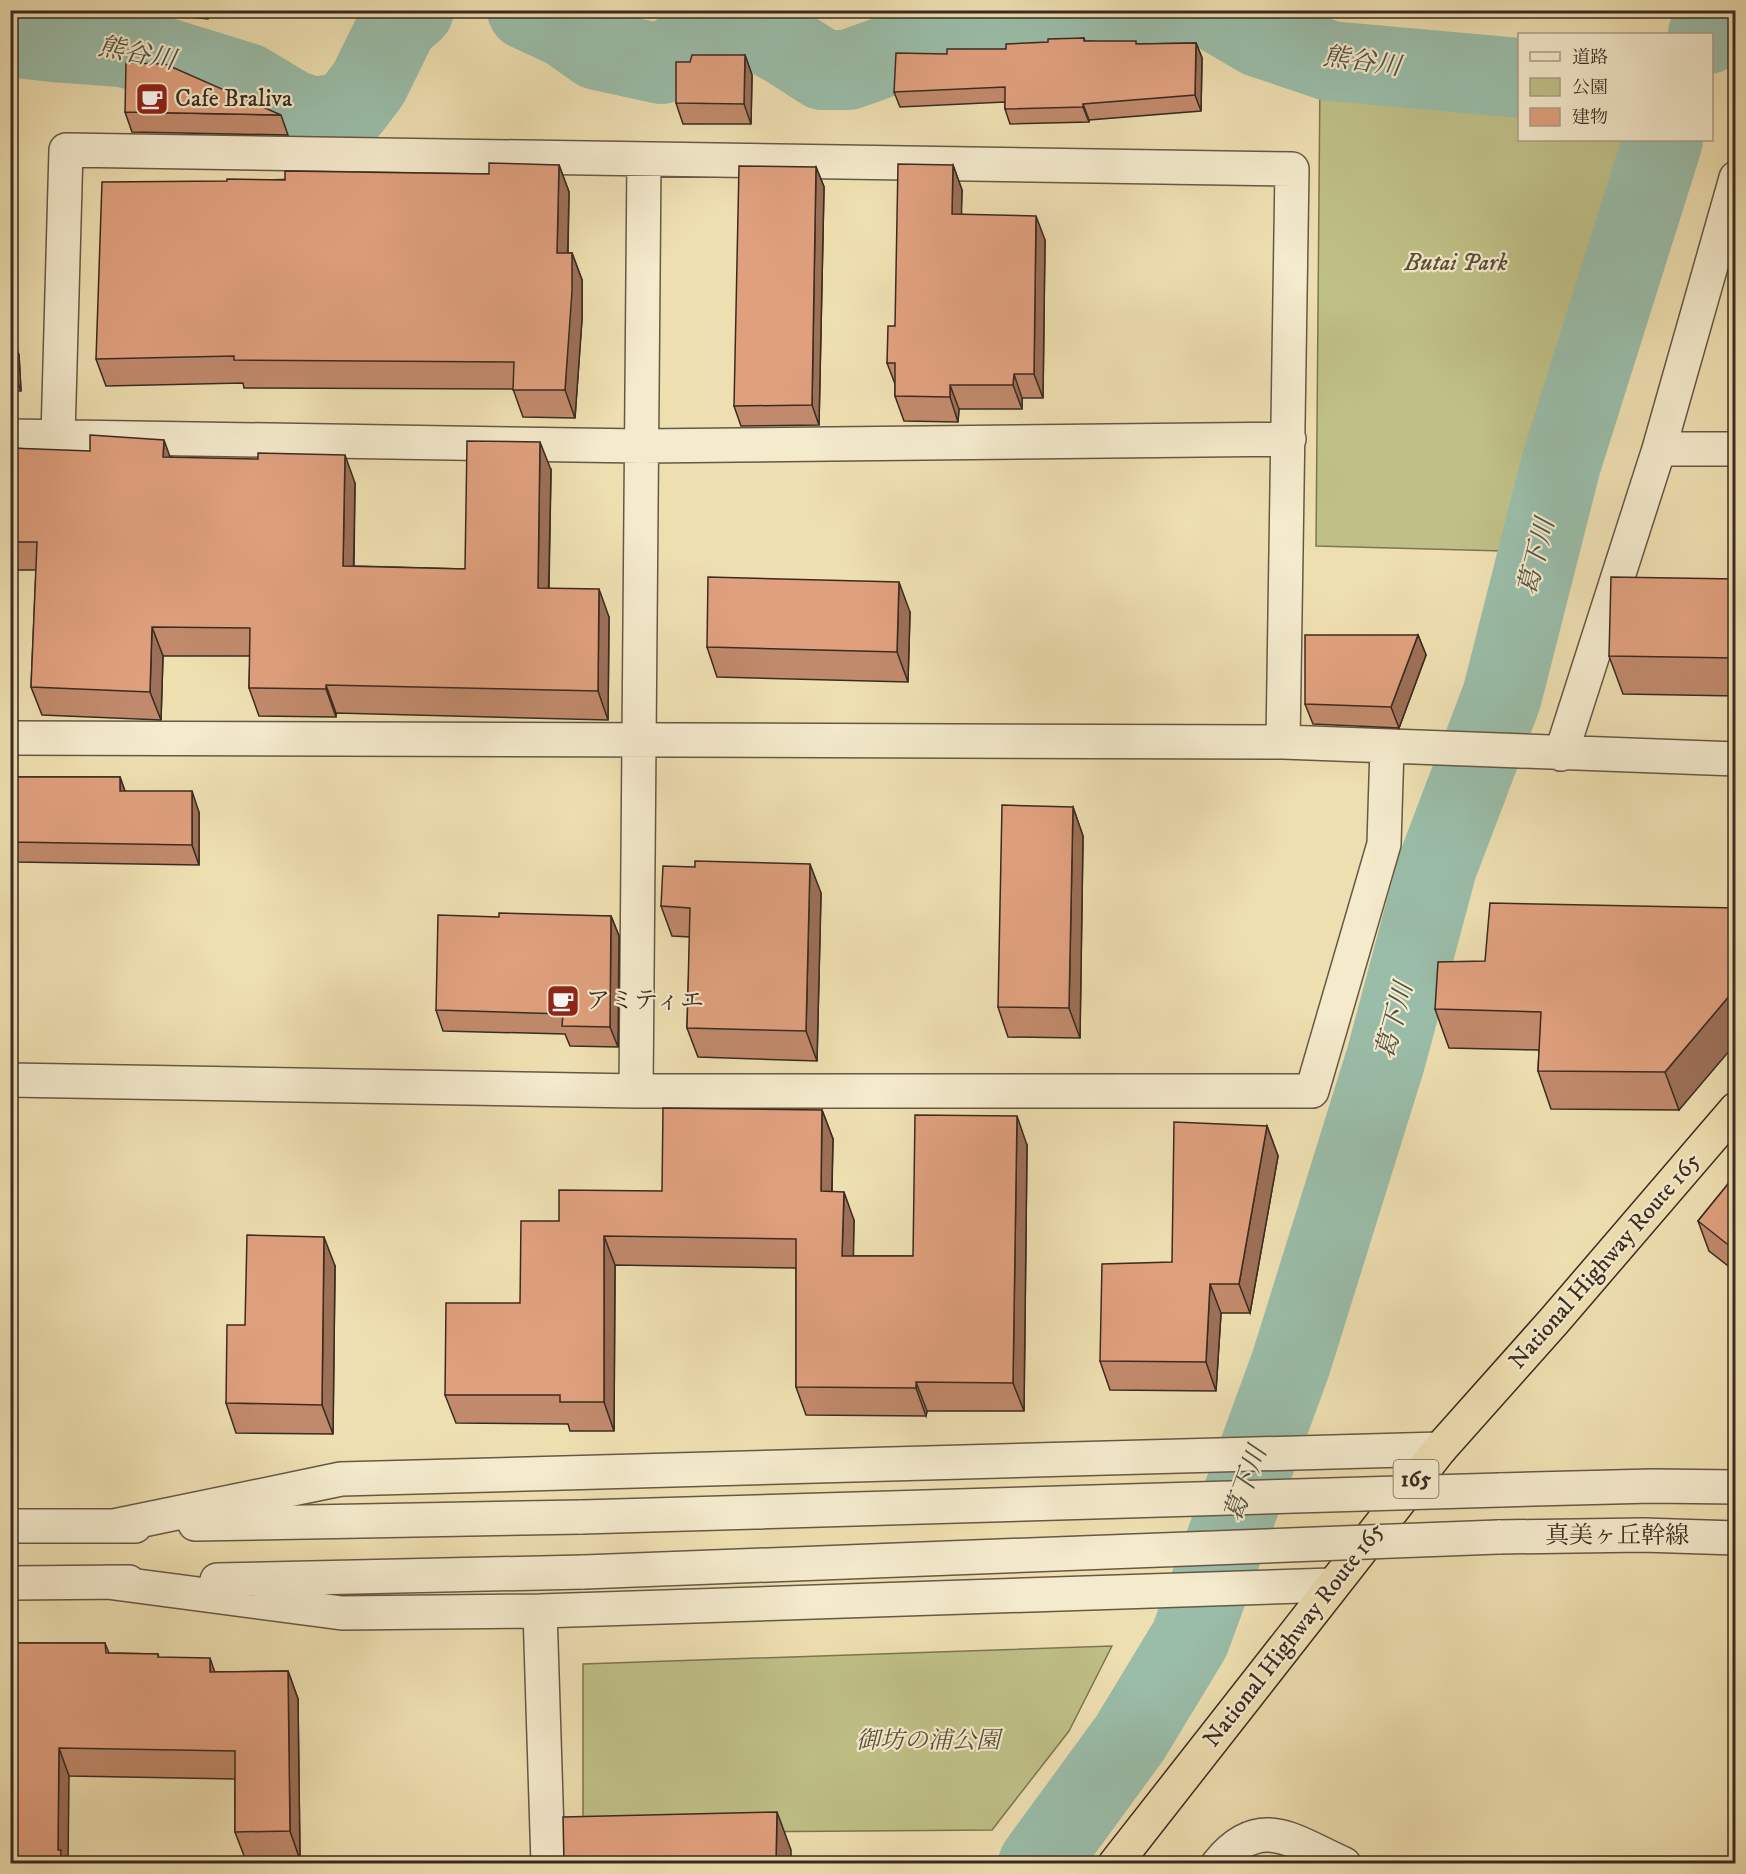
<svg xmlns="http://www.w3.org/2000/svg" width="1746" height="1874" font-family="'IM FELL DW Pica','Noto Serif JP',serif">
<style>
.green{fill:#bfc087;stroke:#7c7654;stroke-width:1.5}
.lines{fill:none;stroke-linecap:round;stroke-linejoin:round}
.river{stroke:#9abda9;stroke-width:80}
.minor-casing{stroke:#675845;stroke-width:36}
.highway-casing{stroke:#3a2b21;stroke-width:36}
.minor{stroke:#f4eacc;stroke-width:33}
.highway{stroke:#eedfb1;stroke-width:33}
.minor-bridge-casing{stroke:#675845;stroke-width:36;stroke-linecap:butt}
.minor-bridge{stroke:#f4eacc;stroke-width:33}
.wall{fill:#c18a6c;stroke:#3a2b21;stroke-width:1.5}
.shaded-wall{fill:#9d7058;stroke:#3a2b21;stroke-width:1.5}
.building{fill:#e0a07e;stroke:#3a2b21;stroke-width:1.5}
.labels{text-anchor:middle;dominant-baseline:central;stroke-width:4.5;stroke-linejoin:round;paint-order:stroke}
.shield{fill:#f4eacc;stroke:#726454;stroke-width:1.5}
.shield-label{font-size:22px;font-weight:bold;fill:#3a2b21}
.poi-label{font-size:24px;fill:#3a2b21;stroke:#f4eacc;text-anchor:start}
.park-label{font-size:24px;font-style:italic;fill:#5b503a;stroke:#f4eacc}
.street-label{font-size:24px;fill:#3a2b21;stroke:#f4eacc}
.water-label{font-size:26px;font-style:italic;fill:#525043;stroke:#f4eacc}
</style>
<rect width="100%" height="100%" fill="#eedfb1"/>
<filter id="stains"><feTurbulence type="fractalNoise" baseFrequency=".00333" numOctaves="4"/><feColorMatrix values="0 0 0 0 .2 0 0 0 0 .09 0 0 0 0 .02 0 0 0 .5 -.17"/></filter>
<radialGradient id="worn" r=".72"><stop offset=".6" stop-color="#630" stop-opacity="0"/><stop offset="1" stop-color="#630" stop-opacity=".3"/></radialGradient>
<!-- green -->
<path class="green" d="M1320,75L1519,96L1520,140H1645L1503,551L1316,546Z
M1112,1646L1069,1731L992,1830L583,1833V1664Z"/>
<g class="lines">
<!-- river -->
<path class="river" d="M527,10L566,28L597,50L661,64L687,48L704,32L749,26L787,47L823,70H848L898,52L926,36L1109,22L1184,10
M1213,10L1259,37L1330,61L1520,78
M1708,34L1719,10
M10,37L53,42L122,47L166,58L247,83L292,110L313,117L335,114L351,107L369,83L398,24L414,10
M1038,1864L1130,1738L1190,1639L1291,1363L1386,1058L1437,867L1502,696L1561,464L1663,140"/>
<defs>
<path id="minor" d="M10,436L641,446L1289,439
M58,436L66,150L1292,169L1283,742
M1659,449L1736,178
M10,738L1283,742L1736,759
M1561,754L1659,449H1736
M10,1080L636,1091H1312L1384,844L1387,747
M636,1091L644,159
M1500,1490L1652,1486L1736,1487
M195,1524L582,1517
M10,1526H135
M114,1526L341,1479L1440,1449
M1498,1537L1643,1535L1736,1538
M217,1580L584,1572
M107,1582L342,1613L540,1611L1332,1585
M10,1583L129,1582
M540,1611L548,1864
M1218,1864C1260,1811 1296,1843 1344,1864"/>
<path id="highway" d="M1115,1864L1440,1449L1554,1321L1736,1109"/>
</defs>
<!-- minor casing -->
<use href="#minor" class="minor-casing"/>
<!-- highway casing -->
<use href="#highway" class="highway-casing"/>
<!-- minor -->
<use href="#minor" class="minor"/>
<!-- highway -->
<use href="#highway" class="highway"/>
<defs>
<path id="minor-bridge" d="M582,1517L1500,1490
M584,1572L1498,1537"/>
</defs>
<!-- minor-bridge casing -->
<use href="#minor-bridge" class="minor-bridge-casing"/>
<!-- minor-bridge -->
<use href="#minor-bridge" class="minor-bridge"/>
</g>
<!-- wall -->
<path class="wall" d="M126,10H209L208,19Z
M1084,38L1085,41L1137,44L1196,43L1202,58L1201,111L1089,120V122L1010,124L1005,109V102L900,107L894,92L1006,49Z
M745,55L752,75L751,124H683L676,103L690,62Z
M125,112L281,115L288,135L132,132Z
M559,165L569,192L568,253H572L582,280V319L575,418L523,417L513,389L244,388L243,383L106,386L96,359L227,181L489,174Z
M953,165L962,190L961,214L1045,240L1043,398H1022V409H959L958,422L904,421L895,396V384L887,363L895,326Z
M816,167L824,187L819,425L741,426L734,406Z
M10,331L19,355L21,391H10Z
M10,448L170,457L355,483L354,566L465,569L551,470L549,588L609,617L608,720L336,713V717L259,716L249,688L250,656H163L161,720L42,715L31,687L36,570H10Z
M1736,579V696L1623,694L1609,656Z
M910,612L908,682L717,677L707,647Z
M1418,635L1426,655L1399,728L1313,724L1305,704Z
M10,777H120L125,791L199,812V865L16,862L10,846Z
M1073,807L1083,836L1080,1038L1008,1037L998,1007Z
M821,893L817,1061L698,1057L687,1028L690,937L672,936L661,906Z
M1736,908L1679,1110L1551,1109L1538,1071L1539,1050L1449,1048L1435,1009Z
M611,916L619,936L618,1047L570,1046L565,1034L443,1031L436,1010L499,917Z
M822,1110L833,1139L832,1192L854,1220L853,1256H913L1027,1145L1024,1411H927L926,1416L806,1415L796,1387V1268L615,1265L614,1431H570L568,1424L456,1423L445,1395L520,1303L559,1221L662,1191Z
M1267,1126L1278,1156L1250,1313H1221L1216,1391L1110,1390L1100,1361L1172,1262Z
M1736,1174V1272L1709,1251L1698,1221Z
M335,1266L333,1434L236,1433L226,1403L245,1325Z
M10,1643H105L109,1653L158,1654L159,1658L215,1672L288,1671L298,1699L300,1860L246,1861L235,1832V1779L69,1776Z"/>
<!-- shaded-wall -->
<path class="shaded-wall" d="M205,10H209L208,19Z
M1196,43L1202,58L1201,111L1195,95Z
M745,55L752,75L751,124L744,104Z
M1083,104L1089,120V122L1083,107Z
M559,165L569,192L567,281L557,253Z
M953,165L962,190L961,238L952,214Z
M816,167L824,187L819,425L812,405Z
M1036,216L1045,240L1043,398L1034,374Z
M572,253L582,280V319L575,418L565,390Z
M10,331L19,355L21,391L10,363Z
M1014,374L1022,398V409L1013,385Z
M950,385L959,409L958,422L950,397Z
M164,440L174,468L163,457Z
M540,442L551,470L548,616L538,588Z
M345,455L355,483L353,594L343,566Z
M899,582L910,612L908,682L897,652Z
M599,589L609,617L608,720L598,691Z
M152,627L163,656L161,720L150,692Z
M1418,635L1426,655L1399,728L1391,707Z
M326,685L336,713V717L326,689Z
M120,777L127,797L120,791Z
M192,791L199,812V865L192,845Z
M1073,807L1083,836L1080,1038L1069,1008Z
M810,864L821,893L817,1061L806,1031Z
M611,916L619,936L618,1047L610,1027Z
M1736,988V1043L1679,1110L1665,1072Z
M822,1110L833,1139L831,1220L821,1191Z
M1017,1116L1027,1145L1024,1411L1013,1383Z
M1267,1126L1278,1156L1250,1313L1239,1284Z
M844,1192L854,1220L853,1284L842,1256Z
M604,1236L615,1265L614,1431L604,1402Z
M324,1237L335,1266L333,1434L322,1405Z
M1210,1284L1221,1313L1216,1391L1206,1362Z
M916,1382L927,1411L926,1416L916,1388Z
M210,1658L220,1687L210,1672Z
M288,1671L298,1699L300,1860L290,1831Z
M59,1748L69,1776L68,1863H60L58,1850Z
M777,1812L791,1850V1863H776Z"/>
<!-- building -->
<path class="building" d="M1084,38V41H1136V44L1196,43L1195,95L1083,104V107L1005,109V87L894,92L896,53L947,54V49H1006V44L1048,42V39Z
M692,55H745L744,104L676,103V62H690Z
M126,63L165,64L281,115L125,112Z
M489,163L559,165L557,253H572V291L565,390H513L514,362L234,360V356L96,359L102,182L227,181V179L285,180V171L489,174Z
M898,164L953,165L952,214L1036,216L1034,374H1014L1013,385H950V397L895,396V363H887L888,326H895Z
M739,166L816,167L812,405L734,406Z
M90,435L164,440L163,457L258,459V453L345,455L343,566L465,569L467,441L540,442L538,588L599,589L598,691L326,685V689L249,688L250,628L152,627L150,692L31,687L37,542H10V448L90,451Z
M708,577L899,582L897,652L707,647Z
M1611,577L1736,579V658L1609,656Z
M1305,635H1418L1391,707L1305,704Z
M10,777H120V791H192V845L10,842Z
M1002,805L1073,807L1069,1008L998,1007Z
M695,861L810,864L806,1031L687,1028L690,908L661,906L663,866L695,867Z
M1490,903L1736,908V988L1665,1072L1538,1071L1541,1012L1435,1009L1438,962L1485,961Z
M499,913L611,916L610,1027L562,1026L563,1014L436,1010L438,915L499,917Z
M663,1108L822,1110L821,1191L844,1192L842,1256H913L915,1115L1017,1116L1013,1383L916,1382V1388L796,1387V1239L604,1236V1402H560V1395H445L446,1303H520L521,1221H559V1190L662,1191Z
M1174,1122L1267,1126L1239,1284H1210L1206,1362L1100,1361L1102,1264L1172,1262Z
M1736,1174V1251L1698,1221Z
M247,1235L324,1237L322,1405L226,1403L227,1325H245Z
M10,1643H105L106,1653L158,1654V1657L210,1658V1672L288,1671L290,1831L235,1832V1751L59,1748L58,1850H61L60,1863H10Z
M777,1812L776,1863H564L563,1817Z"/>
<!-- icons -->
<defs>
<symbol id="cafe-square" viewBox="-11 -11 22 22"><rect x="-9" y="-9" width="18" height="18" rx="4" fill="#8f2418" stroke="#f4eacc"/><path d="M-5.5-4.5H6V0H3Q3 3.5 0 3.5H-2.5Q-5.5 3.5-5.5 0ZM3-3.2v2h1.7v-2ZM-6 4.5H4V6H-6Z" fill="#fff"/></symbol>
</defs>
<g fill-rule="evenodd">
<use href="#cafe-square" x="133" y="80" width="38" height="38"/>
<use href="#cafe-square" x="544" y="982" width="38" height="38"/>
</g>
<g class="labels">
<!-- shield labels -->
<rect class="shield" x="1393.5" y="1460" width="45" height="38" rx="4.5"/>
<g class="shield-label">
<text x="1416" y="1479">165</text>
</g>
<!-- poi labels -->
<g class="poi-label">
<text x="175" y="99">Cafe Braliva</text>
<text x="586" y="1001">アミティエ</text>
</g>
<!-- park labels -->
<g class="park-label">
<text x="1456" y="263">Butai Park</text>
<text x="928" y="1741">御坊の浦公園</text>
</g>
<!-- street labels -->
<g class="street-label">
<text transform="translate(1605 1261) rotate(-49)">National Highway Route 165</text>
<text x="1617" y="1536">真美ヶ丘幹線</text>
<text transform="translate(1294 1635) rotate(-52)">National Highway Route 165</text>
</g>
<!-- water labels -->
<g class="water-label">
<text transform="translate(137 54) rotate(11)">熊谷川</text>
<text transform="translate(1362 62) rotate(8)">熊谷川</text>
<text transform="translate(1537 557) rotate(-76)">葛下川</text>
<text transform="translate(1395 1021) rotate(-75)">葛下川</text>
<text transform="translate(1246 1484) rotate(-70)">葛下川</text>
</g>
</g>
<!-- margin -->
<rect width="1746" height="1874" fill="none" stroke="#eedfb1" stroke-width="36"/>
<rect x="12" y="12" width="1722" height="1850" fill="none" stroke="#3a2b21" stroke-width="3"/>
<rect x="18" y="18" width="1710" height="1838" fill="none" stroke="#3a2b21" stroke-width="1.5"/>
<!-- legend -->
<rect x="1518" y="33" width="195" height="108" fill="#f4eacc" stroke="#aa9e88" stroke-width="1.5"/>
<rect x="1530" y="52" width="30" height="9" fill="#f4eacc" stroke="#aa9e88" stroke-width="1.5"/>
<text x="1572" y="63" font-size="18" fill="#3a2b21">道路</text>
<rect x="1530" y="78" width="30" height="18" fill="#bfc087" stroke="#aa9e88" stroke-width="1.5"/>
<text x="1572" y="93" font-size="18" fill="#3a2b21">公園</text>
<rect x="1530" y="108" width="30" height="18" fill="#e0a07e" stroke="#aa9e88" stroke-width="1.5"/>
<text x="1572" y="123" font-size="18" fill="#3a2b21">建物</text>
<rect width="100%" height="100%" filter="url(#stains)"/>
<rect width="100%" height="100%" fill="url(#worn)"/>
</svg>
